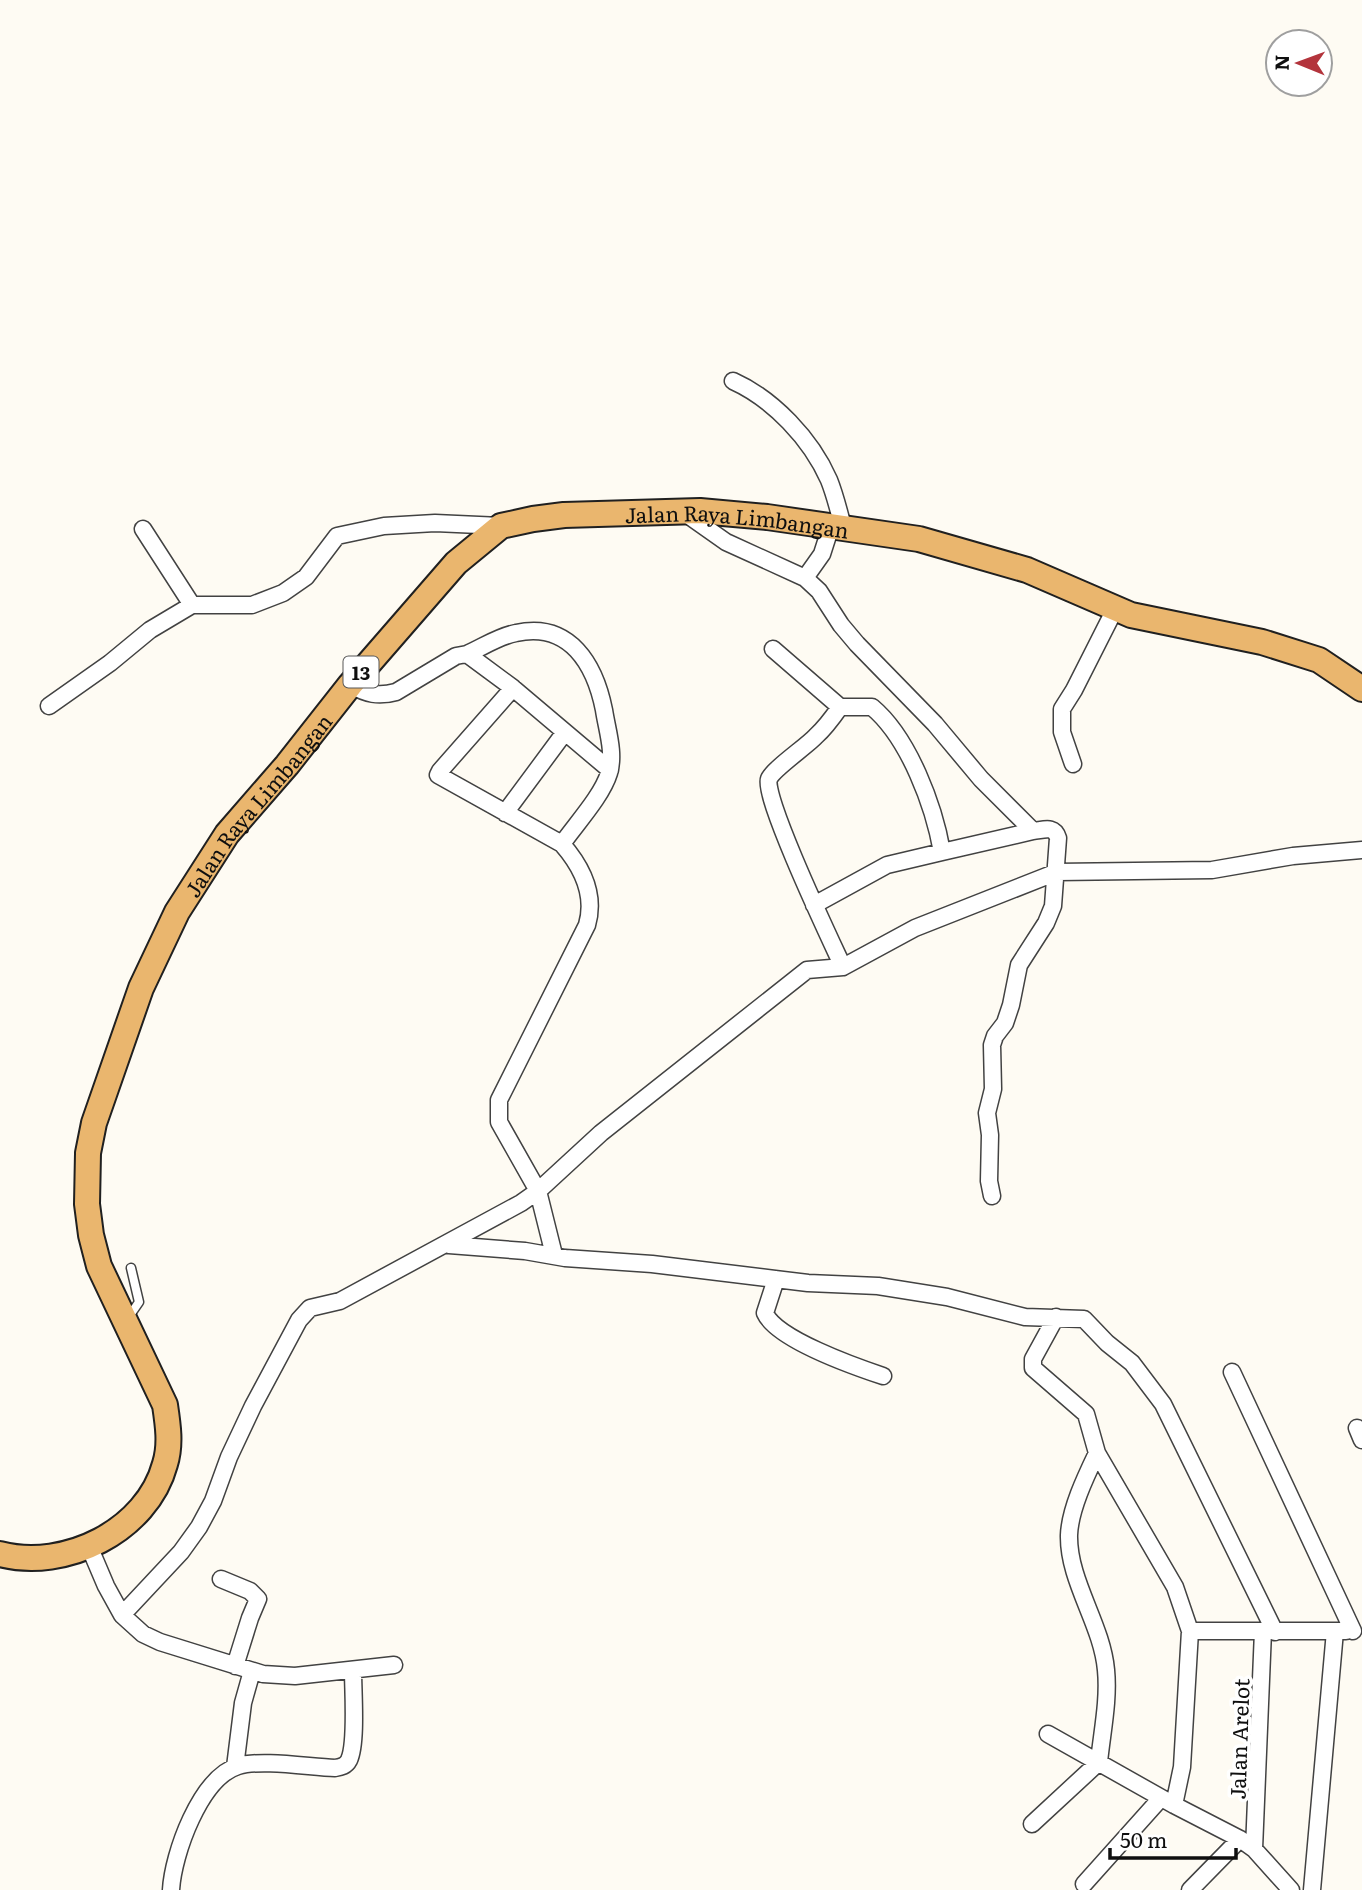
<svg xmlns="http://www.w3.org/2000/svg" width="1362" height="1890" font-family="Literata,serif">
<style>
.lines{fill:none;stroke-linecap:round;stroke-linejoin:round}
.service-casing{stroke:#424242;stroke-width:11}
.minor-casing{stroke:#424242;stroke-width:19}
.trunk-casing{stroke:#202020;stroke-width:28}
.service{stroke:#fff;stroke-width:8}
.minor{stroke:#fff;stroke-width:16}
.trunk{stroke:#eab66e;stroke-width:24}
.labels{text-anchor:middle;dominant-baseline:central;stroke-width:7;stroke-linejoin:round;paint-order:stroke}
.shield{fill:#fff;stroke:#575757;stroke-width:2}
.shield-label{font-size:19px;font-weight:bold;fill:#0f0f0f}
.street-label{font-size:21px;fill:#0f0f0f;stroke:#fff}
</style>
<rect width="100%" height="100%" fill="#fefbf3"/>
<g class="lines">
<defs>
<path id="service" d="M128,1318L139,1302L131,1268"/>
<path id="minor" d="M733,381C773,399 811,439 829,480C835,495 839,511 843,527
M682,511L726,542L805,578L819,591L841,625L857,644L935,724L981,779L1033,831L942,852C934,806 909,738 872,707H840L773,649
M143,529L192,605
M805,578L822,554L831,526
M467,654C483,647 499,636 516,633C570,621 595,665 604,710C607,730 615,753 609,773C602,796 576,824 562,844
M350,685C367,694 378,697 396,692L456,656L467,654L513,688L610,770
M513,688L440,771L438,775L562,844C582,867 596,894 587,925L499,1100V1122L538,1191L554,1255
M49,706L110,663L150,630L192,605H252L283,593L306,577L337,536L384,526L435,523L501,526
M840,707C833,717 825,728 816,736C807,746 773,769 769,779C762,796 832,943 843,967
M1073,764L1062,732V709L1074,690L1115,609
M505,813L565,732
M814,905L887,865L942,852
M992,1196L989,1181L990,1135L987,1113L993,1089L992,1045L995,1036L1005,1023L1011,1005L1019,965L1046,923L1053,906L1058,838C1054,825 1044,830 1033,831
M449,1245L525,1251L565,1258L652,1264L808,1283L878,1286L947,1297L1025,1317L1084,1319L1107,1343L1132,1363L1163,1404L1275,1632
M776,1279L765,1313C776,1339 856,1367 883,1376
M1056,1317L1033,1359V1368L1086,1414L1097,1453L1175,1587L1190,1631L1182,1767L1174,1805
M1232,1372L1353,1631
M1357,1428L1362,1440
M89,1546L106,1586L122,1615L143,1634L160,1642L263,1674L295,1676L394,1665
M221,1579L250,1591L258,1599L250,1618L235,1666
M122,1615L181,1552L199,1527L213,1501L229,1457L253,1406L299,1320L310,1308L340,1301L521,1203L538,1191L601,1133L807,970L843,967L915,928L1057,872L1212,870L1293,856L1362,850
M1190,1631H1346
M1048,1734L1174,1805L1240,1839L1254,1849L1291,1890
M235,1767L243,1703L252,1671
M1032,1824L1099,1762C1102,1732 1109,1700 1106,1670C1102,1624 1068,1581 1069,1535C1070,1509 1086,1476 1097,1453
M1254,1849L1263,1631
M1084,1884L1161,1798
M171,1890C173,1854 200,1778 238,1766C261,1759 309,1767 335,1768C341,1767 346,1766 349,1760C357,1743 353,1692 353,1670
M1190,1890L1240,1839
M1312,1890L1335,1631"/>
<g id="trunk">
<path id="s1" d="M0,1554C65,1571 147,1531 165,1464C171,1445 168,1425 165,1405L99,1266L91,1235L87,1204L88,1153L94,1123L141,988L177,912L227,834L287,765L350,685L456,563L501,526L533,519L564,515L700,511L767,517L919,539L1027,570L1131,615L1262,642L1319,660L1362,689"/>
</g>
</defs>
<!-- service casing -->
<use href="#service" class="service-casing"/>
<!-- minor casing -->
<use href="#minor" class="minor-casing"/>
<!-- trunk casing -->
<use href="#trunk" class="trunk-casing"/>
<!-- service -->
<use href="#service" class="service"/>
<!-- minor -->
<use href="#minor" class="minor"/>
<!-- trunk -->
<use href="#trunk" class="trunk"/>
</g>
<g class="labels">
<!-- shield labels -->
<rect class="shield" x="343.5" y="656.5" width="35" height="31" rx="5"/>
<g class="shield-label">
<text x="361" y="672">13</text>
</g>
<!-- street labels -->
<g class="street-label">
<text stroke="none"><textPath href="#s1" startOffset="1535">Jalan Raya Limbangan</textPath></text>
<text stroke="none"><textPath href="#s1" startOffset="926">Jalan Raya Limbangan</textPath></text>
<text transform="translate(1238 1739) rotate(-88)">Jalan Arelot</text>
</g>
</g>
<!-- north arrow -->
<g transform="translate(1299 63) rotate(271)"><circle r="33" fill="#ffffff" stroke="#9f9f9f" stroke-width="2"/>
<path d="M0-5L12 26L0 18L-12 26Z" fill="#b3343c"/>
<text y="-10" font-size="19" font-weight="bold" text-anchor="middle" fill="#0f0f0f">N</text>
</g>
<!-- scale -->
<path d="M1110 1848v10h126v-10" fill="none" stroke="#0f0f0f" stroke-width="3.5"/>
<text x="1120" y="1848" font-size="21" fill="#0f0f0f" stroke="#ffffff" stroke-width="5" paint-order="stroke">50 m</text>
</svg>
